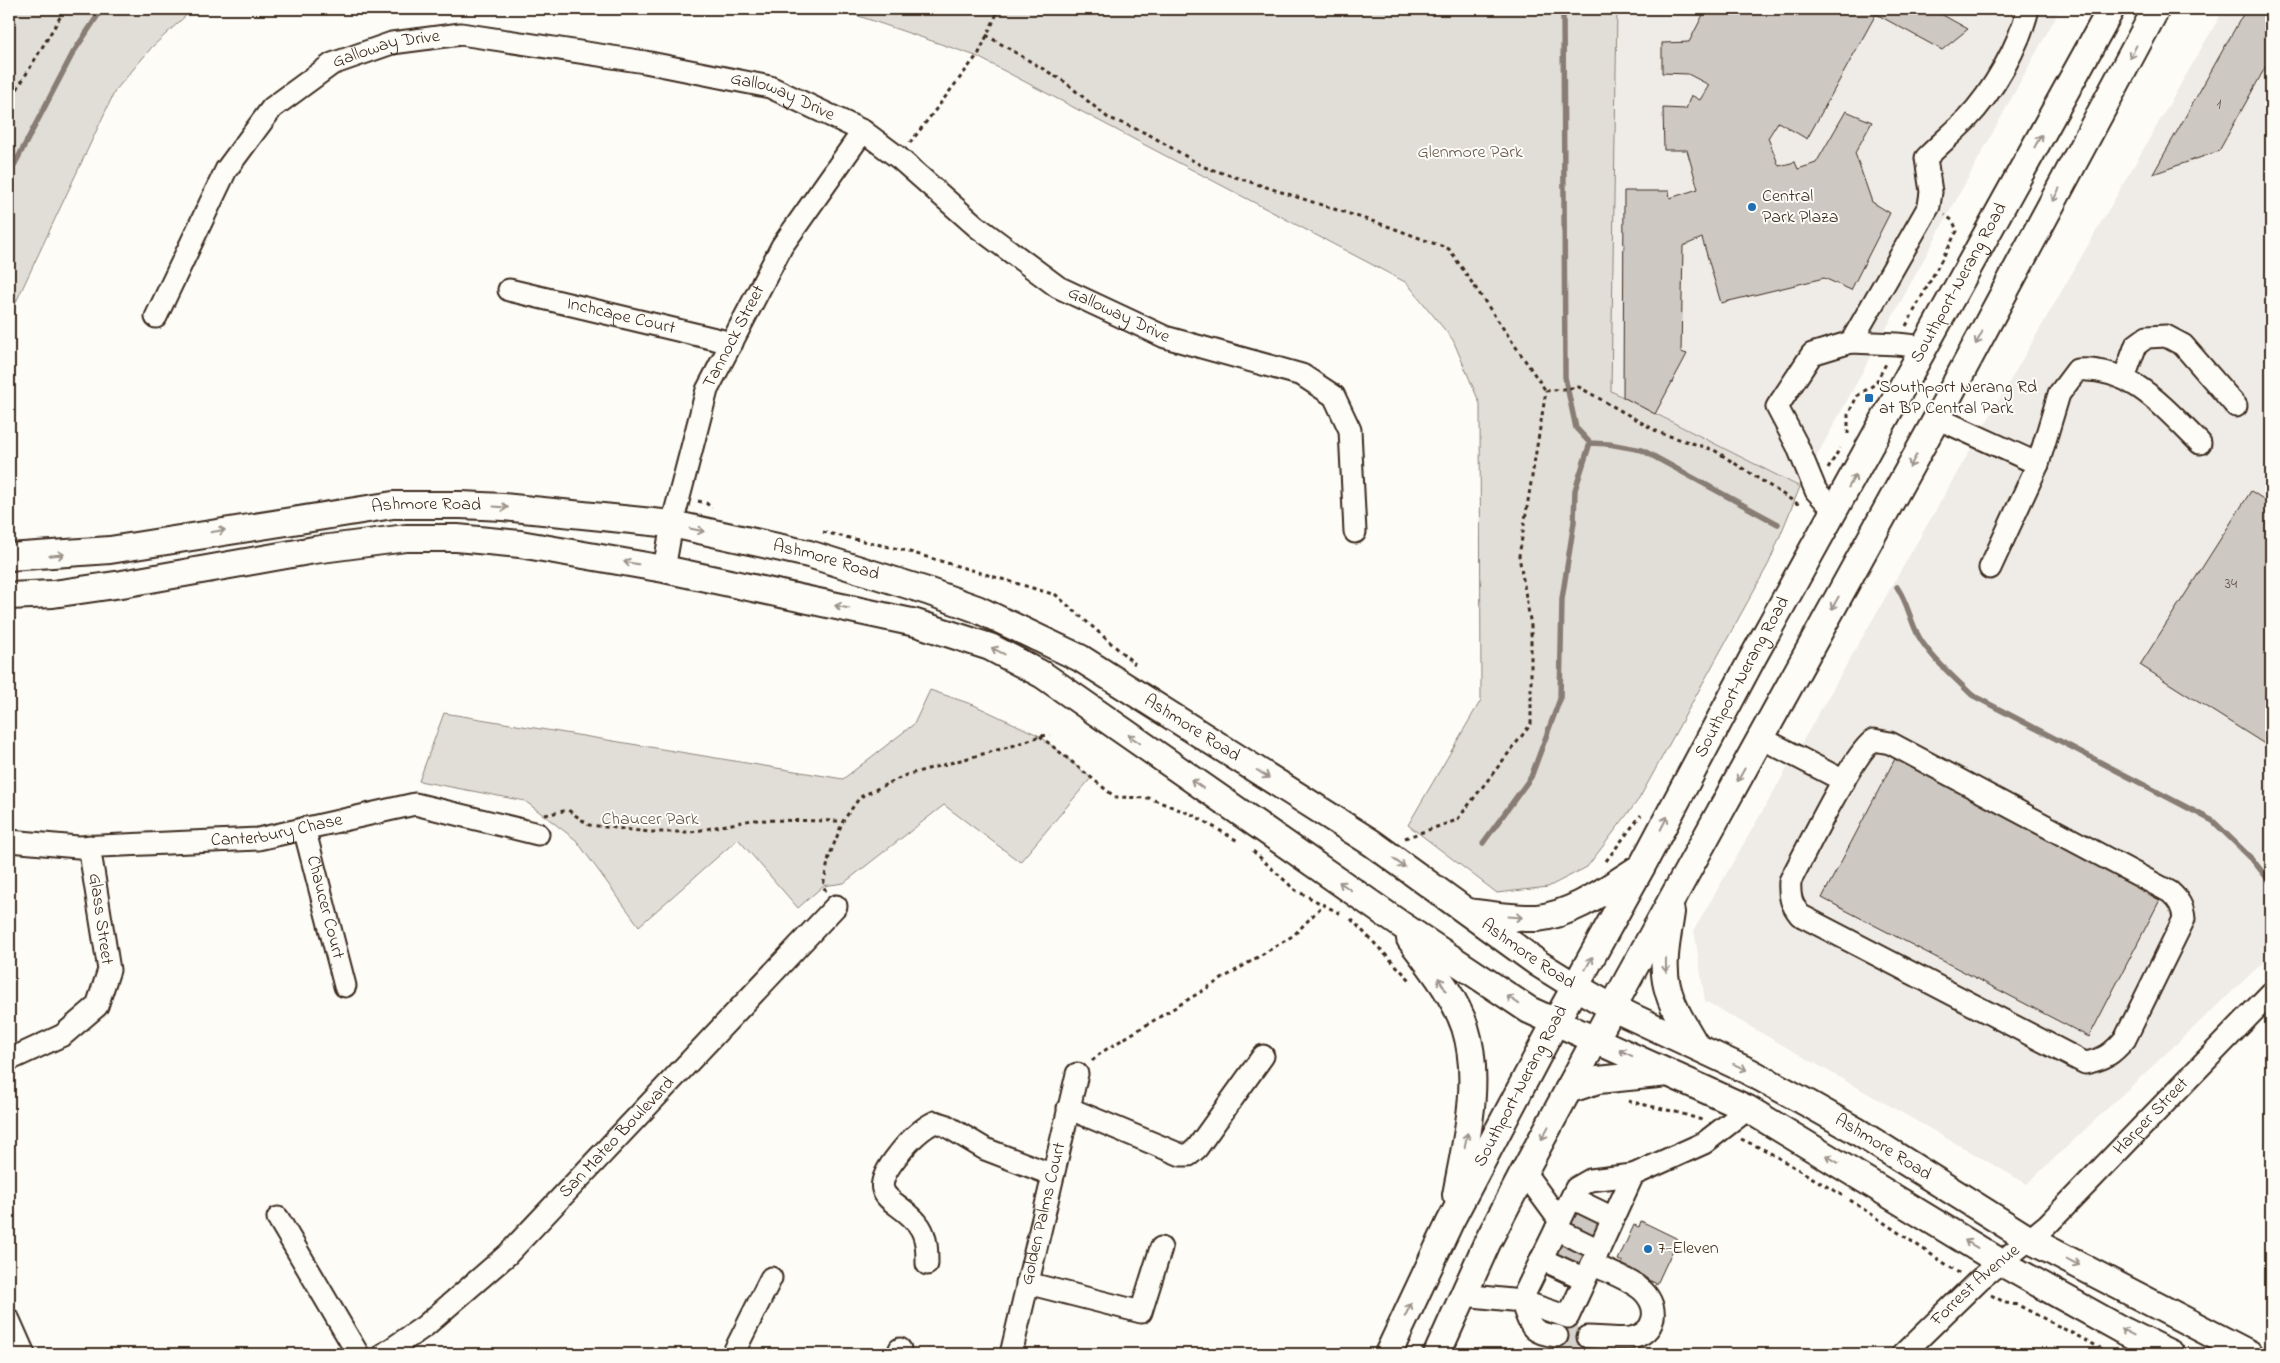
<svg xmlns="http://www.w3.org/2000/svg" width="2280" height="1363" font-family="'Indie Flower',sans-serif">
<style>
.built{fill:#efece7}
.green{fill:#e1ded7;stroke:#8e847a}
.lines{fill:none;stroke-linecap:round;stroke-linejoin:round}
.stream{stroke:#887d74;stroke-width:5.5}
.building{fill:#cdc8c2;stroke:#3b2a1e}
.minor-tunnel{stroke:#d6d2cc;stroke-width:21;stroke-dasharray:21 11;stroke-linecap:butt}
.minor-casing{stroke:#3b2a1e;stroke-width:25}
.major-casing{stroke:#3b2a1e;stroke-width:30}
.path{stroke:#3b2a1e;stroke-width:3;stroke-dasharray:4 4;stroke-linecap:butt}
.minor{stroke:#fdfcf7;stroke-width:21}
.major{stroke:#fdfcf7;stroke-width:26}
.oneway{stroke:#9c938a}
.poi-dot{fill:#1f6fb2;stroke:#fdfcf7;stroke-width:2}
.labels{text-anchor:middle;dominant-baseline:central;stroke-width:4;stroke-linejoin:round;paint-order:stroke}
.number-label{font-size:15px;fill:#605247}
.street-label{font-size:18px;fill:#3b2a1e;stroke:#fdfcf7}
.park-label{font-size:18px;fill:#64574c;stroke:#fdfcf7}
.poi-label{font-size:18px;fill:#3b2a1e;stroke:#fdfcf7;text-anchor:start}
</style>
<rect width="100%" height="100%" fill="#fdfcf7"/>
<filter id="ink" filterUnits="userSpaceOnUse"><feTurbulence type="fractalNoise" baseFrequency=".02" numOctaves="2"/><feDisplacementMap in="SourceGraphic" scale="10" xChannelSelector="R" yChannelSelector="G"/><feConvolveMatrix kernelMatrix="1 2 1 2 8 2 1 2 1" color-interpolation-filters="sRGB"/></filter>
<g filter="url(#ink)">
<!-- built -->
<path class="built" d="M1617,9H2060L1800,487L1611,391Z
M2224,9H2271V955L2027,1184L1705,1001L1694,930Z"/>
<!-- green -->
<path class="green" d="M18,9H193L152,47L115,91L9,317V19Z
M838,9H1617L1611,391L1800,487L1769,563L1639,799L1587,867L1548,887L1497,893L1408,825L1481,700L1480,404L1453,340L1407,283L976,56Z
M930,690L974,705L1040,736L1091,778L1020,862L944,805L844,883L823,886L798,908L738,839L639,926L576,840L525,801L419,781L444,713L843,779L914,724Z"/>
<g class="lines">
<!-- stream -->
<path class="stream" d="M1563,9L1565,377L1576,428L1590,443L1609,444L1642,450L1778,524
M9,175L73,53L102,9
M1897,587C1908,603 1910,621 1919,637C1932,659 1954,677 1972,695L2213,821L2252,859L2271,883
M1483,843L1531,777L1560,699L1562,599L1574,522L1575,490L1590,443"/>
</g>
<!-- building -->
<path class="building" d="M1706,9H1932L1968,29L1942,50L1876,14L1807,139L1778,122L1768,138L1779,166L1795,162L1798,169L1816,163L1846,111L1872,122L1855,153L1872,202L1890,213L1851,290L1824,278L1721,303L1702,238L1683,246L1681,352L1687,354L1655,414L1623,397L1624,191H1669L1670,198L1698,189L1687,150H1664L1663,108L1686,109L1691,95L1700,100L1709,85L1688,74L1662,73V43L1689,42Z
M2246,9H2271V57L2219,151L2153,174Z
M2251,491L2271,504V748L2140,665Z
M1897,755L2163,894L2089,1037L1822,898Z
M1583,1192L1609,1203L1571,1287L1546,1275Z
M1641,1221L1678,1239L1657,1284L1621,1267L1623,1262L1618,1260L1634,1225L1639,1227Z
M1558,1329H1588V1345L1558,1344Z"/>
<g class="lines">
<!-- minor-tunnel -->
<path class="minor-tunnel" d="M1557,1336L1588,1337"/>
<defs>
<g id="minor">
<path id="s1" d="M509,290L732,343"/>
<path id="s2" d="M156,317L226,170L272,108L332,64L392,43L461,34L645,62L770,87L863,131L899,158L976,226L1058,287L1165,337L1302,375L1334,396L1350,430L1355,532"/>
<path d="M1851,342L1929,206L1931,192L1926,158C1939,145 1953,133 1966,120C1993,92 2019,46 2028,9"/>
<path d="M2124,378L2136,345L2147,337L2166,336L2183,345L2236,406"/>
<path d="M1937,418L2038,464"/>
<path d="M1835,511L1816,491L1797,445L1777,407L1812,354L1851,342L1897,344L1925,347"/>
<path d="M1990,568L2038,464L2059,394L2077,370C2131,366 2164,408 2200,443"/>
<path id="s3" d="M664,569L672,524L707,390L782,246L863,131"/>
<path d="M1761,738L1844,781"/>
<path d="M1874,740L1890,743L2170,892C2179,900 2183,907 2184,919L2125,1039C2112,1054 2105,1059 2085,1063L1800,915C1791,904 1789,896 1790,881C1805,854 1853,752 1874,740Z"/>
<path id="s4" d="M304,828L345,986"/>
<path id="s5" d="M9,841L78,847L258,839L415,804L538,834"/>
<path d="M9,1060L63,1035L97,1006L109,970L89,846"/>
<path d="M1068,1108L1181,1155H1189L1197,1148L1263,1056"/>
<path d="M1524,1172L1560,1221"/>
<path d="M1572,1198L1613,1218"/>
<path d="M278,1218L358,1354"/>
<path d="M1556,1229L1599,1250"/>
<path d="M1541,1259L1585,1279"/>
<path d="M927,1264C927,1252 927,1238 920,1227C901,1197 860,1202 898,1155C908,1142 920,1129 935,1122L945,1125L985,1149L1053,1175"/>
<path d="M1027,1283L1141,1312L1161,1248"/>
<path d="M1463,1295L1521,1301L1568,1317L1633,1175L1704,1143L1748,1109"/>
<path d="M9,1320L24,1354"/>
<path d="M1557,1336C1529,1333 1531,1326 1521,1301L1576,1188L1590,1180L1633,1175"/>
<path d="M1588,1337C1601,1337 1618,1340 1631,1338C1656,1333 1660,1308 1643,1291C1630,1279 1608,1272 1592,1264"/>
<path id="s6" d="M384,1354L425,1326L507,1255L836,906"/>
<path d="M733,1354L771,1278"/>
<path d="M898,1354L900,1349"/>
<path id="s7" d="M1011,1354L1077,1074"/>
<path id="s8" d="M1903,1354L1980,1279L2047,1225L2271,993"/>
</g>
<g id="major">
<path id="s9" d="M9,557L110,550L393,505H461L503,507L672,524L809,554L927,591L977,609L1080,658L1372,843L1539,964L1576,987L1613,1008L1748,1071L1809,1104L1855,1130L2030,1240L2250,1354"/>
<path d="M9,596L53,594L122,584L314,550L406,538H457L520,544L664,569L916,623L990,647L1043,675L1400,924L1529,1010L1748,1109L2000,1262L2124,1331L2171,1354"/>
<path d="M1468,912C1490,915 1514,919 1537,918C1575,914 1609,887 1641,867"/>
<path d="M1671,912C1668,935 1661,963 1667,986C1672,1008 1685,1027 1696,1046"/>
<path d="M1410,939C1430,966 1454,995 1465,1027C1482,1081 1466,1141 1456,1195"/>
<path d="M1568,1090L1598,1080L1668,1073"/>
<path id="s10" d="M1388,1354L1450,1222L1555,1023L1642,866L1752,659L2111,9"/>
<path d="M1437,1354L1487,1243L1524,1172L1628,979L1937,418L2156,9"/>
</g>
</defs>
<!-- minor casing -->
<use href="#minor" class="minor-casing"/>
<!-- major casing -->
<use href="#major" class="major-casing"/>
<!-- path -->
<path class="path" d="M1133,9H1210
M986,35L1065,82L1107,117L1148,134L1204,167L1390,227L1449,249L1546,391
M9,103L65,9
M910,143L979,53L999,9
M1906,326L1957,231L1953,221L1945,215
M1848,434V415L1857,396L1875,384L1887,362
M1828,469L1840,448
M698,501L706,503L712,508
M823,532L903,550L1056,595L1135,664
M1040,736L1115,797L1149,798L1193,815L1238,841
M545,815L568,810L589,825L649,832H691L752,820L843,821
M1405,838L1457,820L1531,724V626L1519,556L1546,391L1579,387L1660,433L1714,450L1801,506
M1253,851L1295,890L1343,915
M1606,861L1641,815
M826,891L823,886L829,857L843,821L860,797L906,775L1012,746L1040,736L1050,735
M1351,919L1411,981
M1092,1061L1102,1052L1294,935L1324,904
M1628,1101L1676,1112L1702,1120
M1741,1139L1765,1150L1845,1197
M1850,1200L1959,1273
M1991,1295L2006,1303L2018,1305L2112,1354"/>
<!-- minor -->
<use href="#minor" class="minor"/>
<!-- major -->
<use href="#major" class="major"/>
</g>
<!-- one-way arrows -->
<defs><path id="oneway-shaft" d="M-6 0H5M1.5-3L5.5 0L1.5 3" fill="none" stroke-width="1.6" stroke-linecap="round" stroke-linejoin="round" transform="scale(1.25)"/></defs>
<g class="oneway">
<use href="#oneway-shaft" transform="translate(2133 52) rotate(118)"/>
<use href="#oneway-shaft" transform="translate(2038 141) rotate(-61)"/>
<use href="#oneway-shaft" transform="translate(2056 195) rotate(118)"/>
<use href="#oneway-shaft" transform="translate(1979 338) rotate(118)"/>
<use href="#oneway-shaft" transform="translate(1913 461) rotate(119)"/>
<use href="#oneway-shaft" transform="translate(1852 481) rotate(-61)"/>
<use href="#oneway-shaft" transform="translate(501 507) rotate(4)"/>
<use href="#oneway-shaft" transform="translate(697 530) rotate(12)"/>
<use href="#oneway-shaft" transform="translate(218 531) rotate(-9)"/>
<use href="#oneway-shaft" transform="translate(57 555) rotate(-6)"/>
<use href="#oneway-shaft" transform="translate(631 563) rotate(-170)"/>
<use href="#oneway-shaft" transform="translate(1835 603) rotate(119)"/>
<use href="#oneway-shaft" transform="translate(842 607) rotate(-168)"/>
<use href="#oneway-shaft" transform="translate(998 651) rotate(-153)"/>
<use href="#oneway-shaft" transform="translate(1134 739) rotate(-145)"/>
<use href="#oneway-shaft" transform="translate(1263 774) rotate(32)"/>
<use href="#oneway-shaft" transform="translate(1741 775) rotate(119)"/>
<use href="#oneway-shaft" transform="translate(1197 784) rotate(-145)"/>
<use href="#oneway-shaft" transform="translate(1664 823) rotate(-63)"/>
<use href="#oneway-shaft" transform="translate(1399 863) rotate(36)"/>
<use href="#oneway-shaft" transform="translate(1345 886) rotate(-145)"/>
<use href="#oneway-shaft" transform="translate(1515 917) rotate(4)"/>
<use href="#oneway-shaft" transform="translate(1589 963) rotate(-61)"/>
<use href="#oneway-shaft" transform="translate(1666 965) rotate(89)"/>
<use href="#oneway-shaft" transform="translate(1442 984) rotate(-121)"/>
<use href="#oneway-shaft" transform="translate(1513 1000) rotate(-146)"/>
<use href="#oneway-shaft" transform="translate(1626 1053) rotate(-154)"/>
<use href="#oneway-shaft" transform="translate(1740 1067) rotate(25)"/>
<use href="#oneway-shaft" transform="translate(1545 1133) rotate(118)"/>
<use href="#oneway-shaft" transform="translate(1466 1140) rotate(-79)"/>
<use href="#oneway-shaft" transform="translate(1832 1159) rotate(-149)"/>
<use href="#oneway-shaft" transform="translate(1971 1244) rotate(-149)"/>
<use href="#oneway-shaft" transform="translate(2073 1262) rotate(27)"/>
<use href="#oneway-shaft" transform="translate(1408 1310) rotate(-64)"/>
<use href="#oneway-shaft" transform="translate(2127 1332) rotate(-153)"/>
</g>
</g>
<!-- markers -->
<g class="poi-dot">
<circle cx="1752" cy="207" r="5"/>
<rect x="1864" y="393" width="10" height="10" rx="2.5"/>
<circle cx="1648" cy="1249" r="5"/>
</g>
<g class="labels">
<!-- number labels -->
<g class="number-label">
<text x="2219" y="104">1</text>
<text x="2231" y="584">34</text>
</g>
<!-- street labels -->
<g class="street-label">
<text stroke="none"><textPath href="#s2" startOffset="371">Galloway Drive</textPath></text>
<text stroke="none"><textPath href="#s2" startOffset="776">Galloway Drive</textPath></text>
<text stroke="none"><textPath href="#s10" startOffset="1214">Southport-Nerang Road</textPath></text>
<text stroke="none"><textPath href="#s2" startOffset="1181">Galloway Drive</textPath></text>
<text stroke="none"><textPath href="#s1" startOffset="115">Inchcape Court</textPath></text>
<text stroke="none"><textPath href="#s3" startOffset="244">Tannock Street</textPath></text>
<text stroke="none"><textPath href="#s9" startOffset="421">Ashmore Road</textPath></text>
<text stroke="none"><textPath href="#s9" startOffset="826">Ashmore Road</textPath></text>
<text stroke="none"><textPath href="#s10" startOffset="764">Southport-Nerang Road</textPath></text>
<text stroke="none"><textPath href="#s9" startOffset="1231">Ashmore Road</textPath></text>
<text stroke="none"><textPath href="#s5" startOffset="269">Canterbury Chase</textPath></text>
<text stroke="none"><textPath href="#s4" startOffset="82">Chaucer Court</textPath></text>
<text transform="translate(100 919) rotate(82)">Glass Street</text>
<text stroke="none"><textPath href="#s9" startOffset="1636">Ashmore Road</textPath></text>
<text stroke="none"><textPath href="#s10" startOffset="299">Southport-Nerang Road</textPath></text>
<text stroke="none"><textPath href="#s8" startOffset="344">Harper Street</textPath></text>
<text stroke="none"><textPath href="#s6" startOffset="319">San Mateo Boulevard</textPath></text>
<text stroke="none"><textPath href="#s9" startOffset="2041">Ashmore Road</textPath></text>
<text stroke="none"><textPath href="#s7" startOffset="144">Golden Palms Court</textPath></text>
<text stroke="none"><textPath href="#s8" startOffset="100">Forrest Avenue</textPath></text>
</g>
<!-- park labels -->
<g class="park-label">
<text x="1470" y="153">Glenmore Park</text>
<text x="650" y="820">Chaucer Park</text>
</g>
<!-- poi labels -->
<g class="poi-label">
<text x="1762" y="197">Central<tspan x="1762" dy="21">Park Plaza</tspan></text>
<text x="1879" y="388">Southport Nerang Rd<tspan x="1879" dy="21">at BP Central Park</tspan></text>
<text x="1658" y="1249">7-Eleven</text>
</g>
</g>
<!-- margin -->
<rect width="2280" height="1363" fill="none" stroke="#fdfcf7" stroke-width="30"/>
<rect x="15" y="15" width="2250" height="1333" fill="none" stroke="#3b2a1e" stroke-width="2" filter="url(#ink)"/>
</svg>
